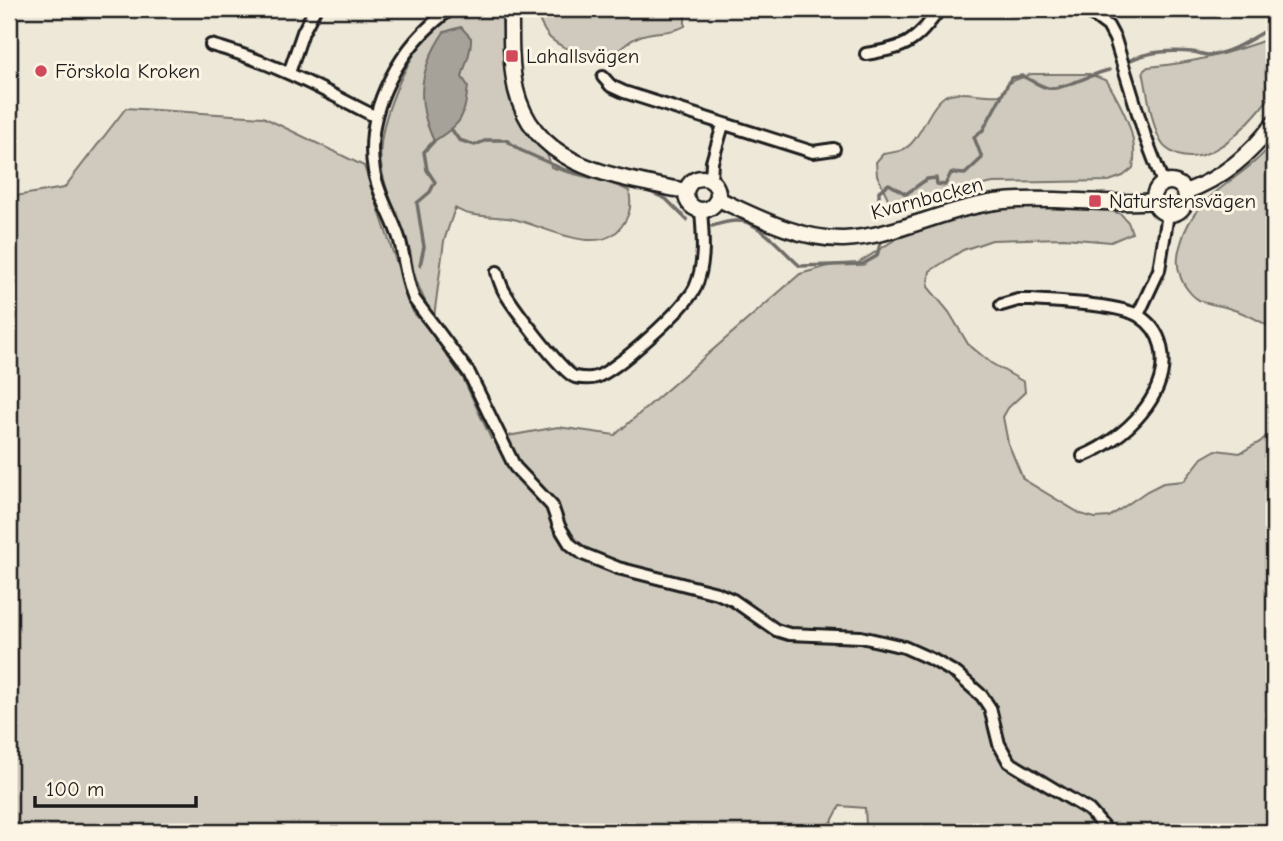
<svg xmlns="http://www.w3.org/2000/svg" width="1283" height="841" font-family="'Comic Neue',sans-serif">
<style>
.green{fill:#cfcabd;stroke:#76736c;stroke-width:2}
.water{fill:#a7a299;stroke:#6f6c67;stroke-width:2}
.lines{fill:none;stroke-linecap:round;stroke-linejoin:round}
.stream{stroke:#6f6c67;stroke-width:3.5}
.street-casing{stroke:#1c1c1c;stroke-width:16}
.secondary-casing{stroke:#1c1c1c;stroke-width:19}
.street{stroke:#fcf5e5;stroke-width:10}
.secondary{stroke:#fcf5e5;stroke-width:14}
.poi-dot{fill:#d1495b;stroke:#fcf5e5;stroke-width:2.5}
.labels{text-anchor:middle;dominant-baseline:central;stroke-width:6;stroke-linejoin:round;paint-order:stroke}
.poi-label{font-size:21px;fill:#1c1c1c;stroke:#fcf5e5;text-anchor:start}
.street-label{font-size:21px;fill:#1c1c1c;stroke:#fcf5e5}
</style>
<rect width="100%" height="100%" fill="#eee8d9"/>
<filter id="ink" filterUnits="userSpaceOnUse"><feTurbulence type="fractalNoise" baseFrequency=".0143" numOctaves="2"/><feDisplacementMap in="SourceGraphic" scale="14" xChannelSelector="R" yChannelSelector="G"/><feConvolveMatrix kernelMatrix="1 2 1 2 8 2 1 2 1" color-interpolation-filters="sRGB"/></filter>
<g filter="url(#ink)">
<!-- green -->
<path class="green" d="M466,9H499C504,20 502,29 503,41C504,58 505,80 510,97C518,125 547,141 551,167C575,176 608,180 629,191C632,206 630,215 621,227C598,258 542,225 513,219C493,215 472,219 455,208L444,241L434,317C425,303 419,289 414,273C412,265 412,256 409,247C400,222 387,197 382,171C373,128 407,53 438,24C445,17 458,13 466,9Z
M536,9H685V26C671,34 658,30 643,35C628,40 627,45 616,52C600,62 563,50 550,38C543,30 538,18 536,9Z
M1274,37C1274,48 1277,82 1274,91C1272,97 1264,103 1261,108C1241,132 1199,176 1166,148C1153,138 1147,89 1143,71L1148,67C1195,63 1230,53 1274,37Z
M1031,74H1090L1107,81C1123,108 1139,137 1133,168L1123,176L1109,181L993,183L951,192L898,208L891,205L877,175L876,162L883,154C889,153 899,152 904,149C920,142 928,107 945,96C958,89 985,97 1000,95L1010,82Z
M126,108L263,117L364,166L413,312L430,331L464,380L491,439L558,427L615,435L800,274L832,265L858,263L896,239L952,219L1002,209L1039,205L1103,208L1121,214L1128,222L1132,233L1111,242L1064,238L992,240L963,250L930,271L928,287L949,312L968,344L991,363L1024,382L1025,392L1008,408L1003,417L1008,443L1023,479L1081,514L1095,518L1109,517L1147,491L1163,483L1184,481L1202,458L1216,450L1240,453L1260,442L1274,429V832H872L866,825L865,808L840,806L831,823L804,829V832H9V197L64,188Z
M1274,141V330C1260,320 1242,312 1225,307C1217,305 1206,304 1199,300C1191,296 1182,283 1180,275C1176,263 1177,254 1181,243C1195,190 1245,181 1274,141Z"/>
<!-- water -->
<path class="water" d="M461,27L471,38C472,52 465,64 462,77L468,86C464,118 463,123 434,141C415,101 419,69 444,32Z"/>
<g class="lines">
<!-- stream -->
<path class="stream" d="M1127,62C1146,51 1170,50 1192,52C1197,52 1203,55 1208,55C1229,55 1256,36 1274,26
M452,130L459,140L475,145L487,140H506L520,150L565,170L648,191L666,199L687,220
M879,214V191L889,184L906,194L927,179L936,178L937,184L945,185L951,173L965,174L982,158L974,137L983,130L1011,78L1022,76C1029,79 1042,87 1048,88C1060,91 1094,73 1109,70
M712,226C721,223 736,219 746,222C766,229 784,252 800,266L863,264L877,256L880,244
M420,265L424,247L417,203L430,192L435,182L427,170L424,152L434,141"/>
<defs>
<path id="street" d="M451,9C402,43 363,109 374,171C378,196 393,217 400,241C405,261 406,280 414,299L469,373L515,467L552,506L559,526L570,544L583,554L618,568L717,593L733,600L776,630L789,634L861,637L904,647L933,660L957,674L982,696L990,708L999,744L1009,762L1089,810L1108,832
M1085,9L1108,26L1115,39L1145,136L1163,183
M211,45C270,61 322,89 376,117
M866,54C909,47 914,43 940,9
M289,73L303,32L315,9
M603,77L611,86L624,92L813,152L834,149
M711,180L712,162L723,125
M497,272C498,277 500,282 502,287C508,301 563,374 575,377C581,378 591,379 596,377C616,371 686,307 695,288C706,263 703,237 701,210
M1001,305L1018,300H1032C1057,302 1118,304 1139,316C1150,323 1158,333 1161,346C1172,395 1124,439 1083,456
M1138,315L1159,270L1168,214"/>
<path id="secondary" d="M511,9C511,35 510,64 516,90C535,169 618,177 686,191
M686 194a16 16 0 1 1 32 0a16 16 0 1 1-32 0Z
M1154 198a16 16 0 1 1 32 0a16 16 0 1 1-32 0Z
M1185,192C1223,178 1250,155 1274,123
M718,199C757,217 800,240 844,239C895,237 950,206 1004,201C1054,196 1104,206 1154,201"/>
</defs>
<!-- street casing -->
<use href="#street" class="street-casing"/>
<!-- secondary casing -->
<use href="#secondary" class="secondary-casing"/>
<!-- street -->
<use href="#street" class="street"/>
<!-- secondary -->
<use href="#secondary" class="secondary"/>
</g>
</g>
<!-- markers -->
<g class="poi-dot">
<rect x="505" y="49" width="14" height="14" rx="3.5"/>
<circle cx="41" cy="71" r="7"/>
<rect x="1088" y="194" width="14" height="14" rx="3.5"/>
</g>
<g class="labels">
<!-- poi labels -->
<g class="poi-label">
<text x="526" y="56">Lahallsvägen</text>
<text x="55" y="71">Förskola Kroken</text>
<text x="1109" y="201">Naturstensvägen</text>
</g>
<!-- street labels -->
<g class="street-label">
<text transform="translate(927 198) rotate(-15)">Kvarnbacken</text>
</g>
</g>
<!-- margin -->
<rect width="1283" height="841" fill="none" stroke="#fcf5e5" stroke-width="35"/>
<rect x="18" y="18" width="1248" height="806" fill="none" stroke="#1c1c1c" stroke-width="2.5" filter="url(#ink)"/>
<!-- scale -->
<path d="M35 796v10h161v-10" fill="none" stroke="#1c1c1c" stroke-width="3.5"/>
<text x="46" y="796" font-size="21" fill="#1c1c1c" stroke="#fcf5e5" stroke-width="5" paint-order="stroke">100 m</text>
</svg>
